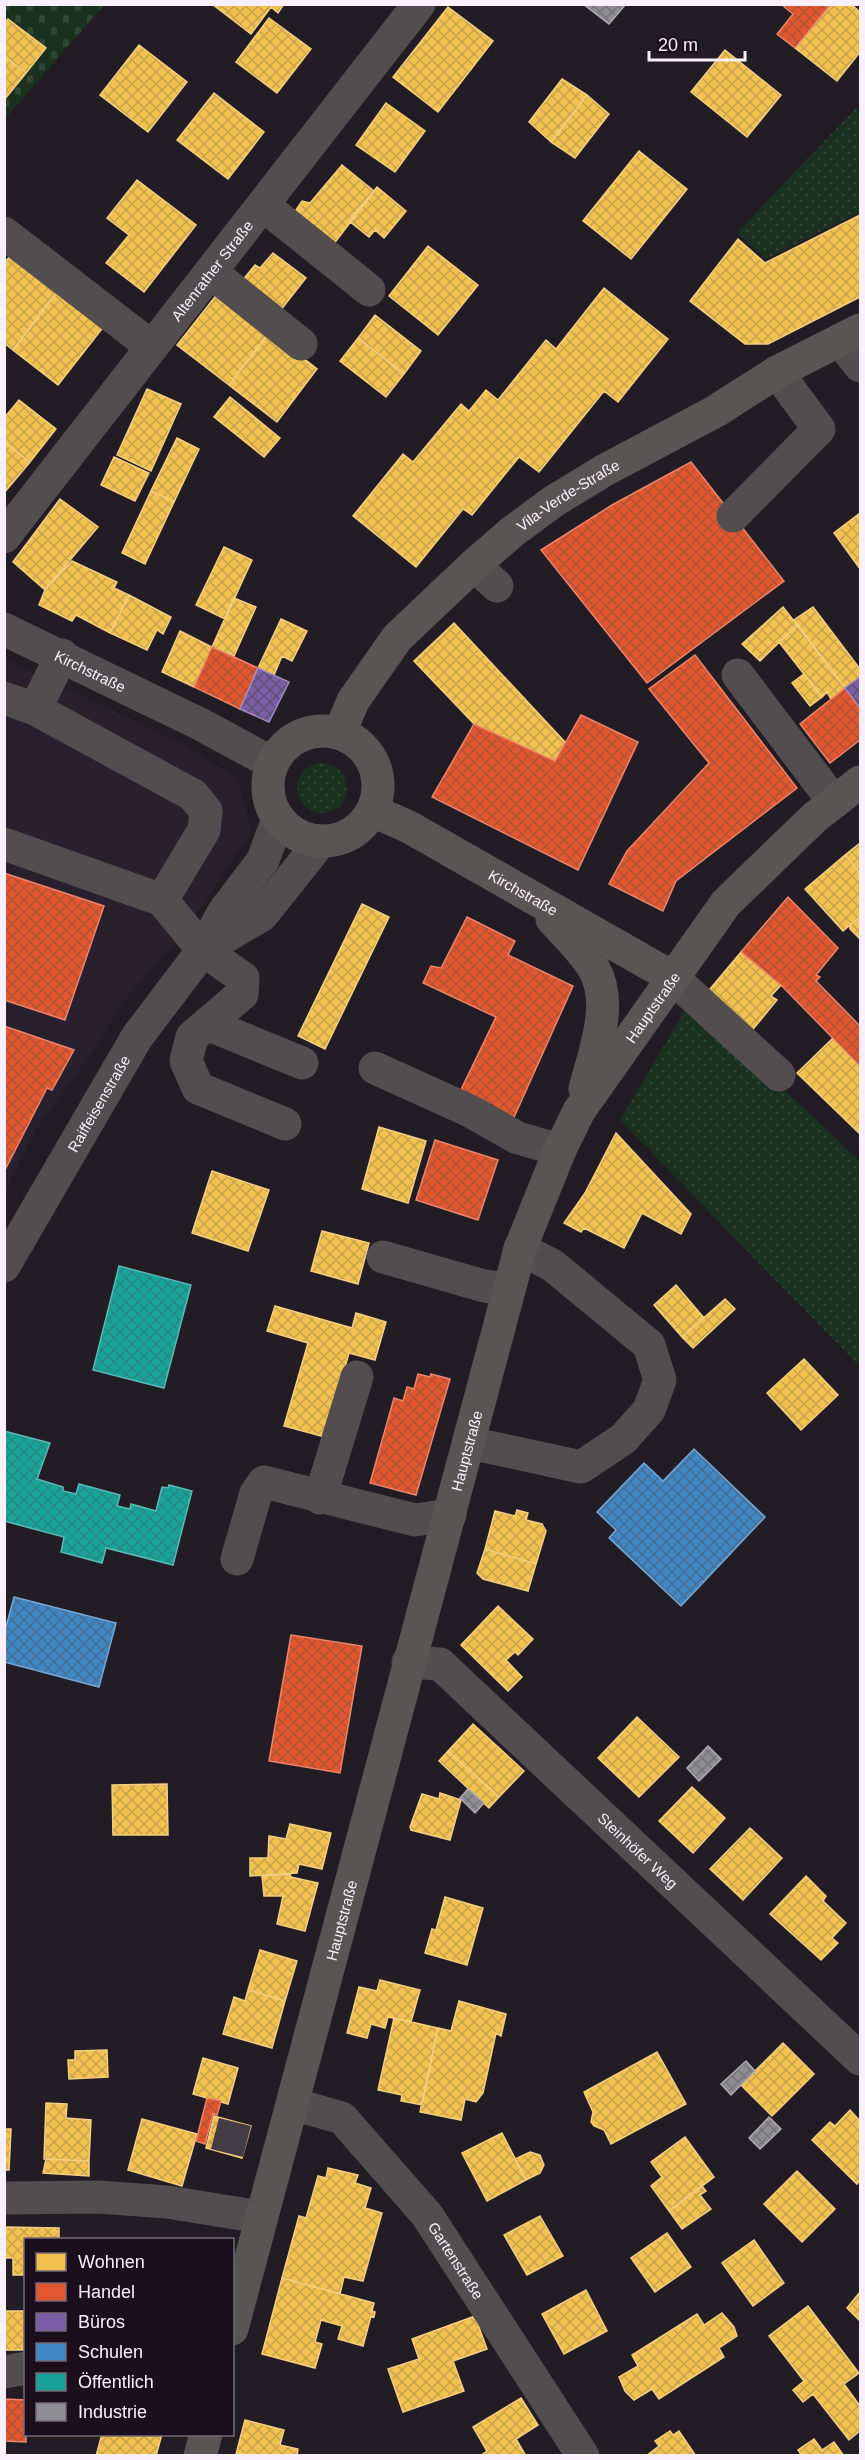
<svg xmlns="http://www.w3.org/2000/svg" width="865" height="2460" font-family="Helvetica,sans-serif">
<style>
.commercial{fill:#29202e}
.grass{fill:url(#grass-dots)}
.cemetery{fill:url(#cemetery-stones)}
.pitch{fill:#19311e}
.homes{fill:url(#homes-cross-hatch);stroke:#f4cf82;stroke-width:1.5}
.shops{fill:url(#shops-cross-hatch);stroke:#eb856c;stroke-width:1.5}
.offices{fill:url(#offices-cross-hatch);stroke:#a18ac0;stroke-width:1.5}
.schools{fill:url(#schools-cross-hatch);stroke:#77a7d5;stroke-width:1.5}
.public{fill:url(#public-cross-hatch);stroke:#5bbab6;stroke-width:1.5}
.industry{fill:url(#industry-cross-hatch);stroke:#aeabb2;stroke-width:1.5}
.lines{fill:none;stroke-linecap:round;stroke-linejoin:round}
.minor-tunnel{stroke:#423c44;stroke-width:33;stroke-dasharray:33 16;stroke-linecap:butt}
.minor{stroke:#524e4f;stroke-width:33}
.major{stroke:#5a5555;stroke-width:33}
.labels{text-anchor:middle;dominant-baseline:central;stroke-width:6;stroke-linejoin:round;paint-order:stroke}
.street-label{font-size:15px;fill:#faf0fb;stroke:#1c0f1d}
</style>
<defs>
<pattern id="grass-dots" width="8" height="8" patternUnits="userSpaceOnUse" patternTransform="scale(1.5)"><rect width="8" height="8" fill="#19311e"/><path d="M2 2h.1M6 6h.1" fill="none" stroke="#304534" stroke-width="1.8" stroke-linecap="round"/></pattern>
<pattern id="cemetery-stones" width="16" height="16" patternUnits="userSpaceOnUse" patternTransform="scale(1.5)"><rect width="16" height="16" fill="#19311e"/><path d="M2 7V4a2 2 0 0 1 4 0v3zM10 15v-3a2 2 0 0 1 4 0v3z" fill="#304534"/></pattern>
<pattern id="homes-cross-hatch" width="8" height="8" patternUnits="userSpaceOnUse" patternTransform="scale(1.5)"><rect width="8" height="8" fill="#f2c14e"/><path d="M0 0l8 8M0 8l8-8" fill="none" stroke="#c8a34d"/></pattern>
<pattern id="shops-cross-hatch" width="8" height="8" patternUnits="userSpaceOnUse" patternTransform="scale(1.5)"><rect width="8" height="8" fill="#e4572e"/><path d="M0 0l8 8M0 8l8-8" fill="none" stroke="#ae5238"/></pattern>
<pattern id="offices-cross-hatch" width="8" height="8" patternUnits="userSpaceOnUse" patternTransform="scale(1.5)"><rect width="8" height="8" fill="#7b5ea7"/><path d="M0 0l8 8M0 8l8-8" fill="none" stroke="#5e5170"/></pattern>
<pattern id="schools-cross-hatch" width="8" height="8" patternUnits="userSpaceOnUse" patternTransform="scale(1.5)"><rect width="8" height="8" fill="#3f88c5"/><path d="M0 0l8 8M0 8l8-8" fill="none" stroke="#446e94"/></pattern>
<pattern id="public-cross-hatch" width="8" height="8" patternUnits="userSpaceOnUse" patternTransform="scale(1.5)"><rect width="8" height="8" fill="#17a398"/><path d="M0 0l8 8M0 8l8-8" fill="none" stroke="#278881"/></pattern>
<pattern id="industry-cross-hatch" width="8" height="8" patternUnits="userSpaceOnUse" patternTransform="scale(1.5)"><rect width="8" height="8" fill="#8d8d92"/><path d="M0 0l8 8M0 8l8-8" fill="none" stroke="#767579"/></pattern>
</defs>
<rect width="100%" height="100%" fill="#221c24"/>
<!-- commercial -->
<path class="commercial" d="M5,659L179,742L236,777L252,830L188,928L123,1002L95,1048L36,1130L5,1192Z"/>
<!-- grass -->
<path class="grass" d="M856,108L860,112V212L766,259L737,233Z
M297 788a25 25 0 1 1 50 0a25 25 0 1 1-50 0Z
M690,1002L860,1161V1367L620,1120Z"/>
<!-- cemetery -->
<path class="cemetery" d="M5,5H104L5,119Z"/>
<!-- pitch -->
<path class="pitch" d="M859,1288L860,1290V1316L845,1300Z"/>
<!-- homes -->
<path class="homes" d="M212,4H284L278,13L271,7L251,34Z
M831,4H851L860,12V52L837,81L795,48Z
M448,7L493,41L438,112L393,77Z
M269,18L311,49L277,93L236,62Z
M8,19L46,48L26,73L4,56V23Z
M139,45L187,82L148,132L100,95Z
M725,50L781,95L747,137L691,92Z
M4,56L26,73L5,99L4,98Z
M562,79L587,95L551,142L529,122Z
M214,93L264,132L228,179L177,140Z
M587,95L609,114L575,158L551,142Z
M386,103L425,131L395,172L356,145Z
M639,151L687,189L631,259L583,221Z
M342,165L374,191L330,249L296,220V210L302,201L310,203Z
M137,180L196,225L144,292L106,263L129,235L107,218Z
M377,187L406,211L384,238L375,230L369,237L349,221Z
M860,215V297L768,344H745L690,301L738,239L765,263Z
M428,246L478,285L438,335L389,296Z
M13,253L59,289L13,350L4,343V263Z
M273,253L306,278L280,311L242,281L255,265L260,268Z
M604,288L668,339L618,402L604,391L539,472L519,457L472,515L463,509L416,567L353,516L403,454L413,462L461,404L469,411L486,390L498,400L546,340L556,349Z
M59,289L105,325L58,385L13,350Z
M218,293L270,332L229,385L177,345Z
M375,315L421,351L404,374L358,338Z
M270,332L317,369L277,422L229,385Z
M358,338L404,374L386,397L340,361Z
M147,389L181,404L151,471L117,455Z
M230,397L280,438L264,457L214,417Z
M19,400L56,429L30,462L4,442V418Z
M177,438L199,449L174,502L151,491Z
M4,442L30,462L4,493Z
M114,457L149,473L135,501L101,485Z
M151,491L174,502L145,564L122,553Z
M60,499L98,527L45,590L13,562Z
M860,513V569L834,533Z
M224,547L252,560L225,619L196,605Z
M72,561L117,582L114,588L129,595L110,633L76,615L72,621L39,605L45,590Z
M129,595L171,617L163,634L157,630L147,650L110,633Z
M234,598L256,607L234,656L212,647Z
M783,607L797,625L760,661L742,644Z
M813,607L860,669V677L845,688L794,620Z
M281,619L307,631L292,661L282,656L274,675L258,668Z
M454,623L566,743L555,761L474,724L414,661Z
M797,625L845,688L831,699L827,692L822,697L779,642Z
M180,631L212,647L194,687L162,672Z
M804,674L822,697L810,706L792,683Z
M860,843V873L845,855Z
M845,855L860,873V917L843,931L805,889Z
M362,904L389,917L325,1049L298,1036Z
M860,917V939L850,929V925Z
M741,952L781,985L771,996L777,1000L750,1033L705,995Z
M833,1038L860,1066V1134L797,1073Z
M379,1127L426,1141L408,1203L362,1189Z
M616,1133L691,1214L681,1234L642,1213L624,1248L584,1228L581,1232L564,1223L585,1193Z
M212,1171L269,1190L248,1251L192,1233Z
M322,1231L369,1243L358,1284L311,1271Z
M676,1285L704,1318L682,1337L654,1305Z
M725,1299L735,1309L693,1348L682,1337Z
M275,1306L352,1328L356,1313L386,1322L375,1360L349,1353L325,1437L284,1426L308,1343L267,1331Z
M804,1359L838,1395L801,1430L767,1393Z
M517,1510L528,1513L526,1520L542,1524L546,1531L536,1564L485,1549L495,1511L515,1516Z
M485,1549L536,1564L528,1591L483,1579L477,1573Z
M498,1606L533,1639L518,1655L515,1652L506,1660L522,1677L508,1691L461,1645Z
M637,1717L679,1757L639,1797L598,1758Z
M473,1724L524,1771L499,1797L448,1751Z
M448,1751L499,1797L489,1808L439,1761Z
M167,1784L168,1835H113L112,1785Z
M692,1787L725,1818L693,1853L659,1821Z
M440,1793L461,1800L450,1840L411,1830L410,1827L422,1794L439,1799Z
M290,1824L331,1833L322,1869L299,1864L297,1873L250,1876V1858H268L269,1836L286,1839Z
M750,1828L782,1858L743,1900L710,1869Z
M290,1874L291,1877L318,1883L305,1931L277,1924L283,1896H264L262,1876Z
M806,1876L826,1896L823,1901L846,1923L832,1938L838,1943L821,1960L770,1914Z
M445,1897L483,1908L467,1965L425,1953L432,1929L436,1930Z
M260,1950L297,1961L285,2001L248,1990Z
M380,1980L420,1990L411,2022L388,2017L385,2028L371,2024L367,2038L347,2033L359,1987L377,1991Z
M248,1990L285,2001L272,2048L223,2034L234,1997L245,2001Z
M459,2001L506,2014L501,2036L496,2033L483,2093L476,2102L465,2099L461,2120L420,2112L438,2028L451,2031Z
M394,2018L438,2028L422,2105L401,2101L402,2095L378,2090Z
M783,2043L814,2074L772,2116L741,2085Z
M107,2050L108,2077L69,2079L68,2060H75V2051Z
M657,2052L686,2104L611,2144L604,2130L594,2126L591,2122L593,2112L584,2092Z
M203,2058L238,2068L228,2104L193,2094Z
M46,2103L67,2104L66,2118L91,2120L89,2161L44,2159Z
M850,2110L860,2121V2180L857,2184L812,2140L830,2122L835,2126Z
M214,2116L251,2126L242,2158L206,2148Z
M142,2119L197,2134L182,2186L128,2170Z
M4,2129H11L9,2170H4Z
M502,2133L526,2180L487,2201L462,2153Z
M685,2137L714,2177L669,2211L651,2186L662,2177L651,2162Z
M530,2152L540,2155L544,2165L540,2173L526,2180L515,2159Z
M46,2159L89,2161V2176L43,2173Z
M328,2168L358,2175L355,2183L371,2188L365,2208L382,2213L363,2281L344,2277L340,2294L282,2278L299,2216L306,2218L318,2176L326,2178Z
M797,2171L835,2209L802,2242L764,2204Z
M702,2186L706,2191L700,2195L711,2209L682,2229L669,2211Z
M540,2216L563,2256L527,2275L504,2235Z
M4,2227L59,2228V2240H26V2275H13V2258H4Z
M667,2233L691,2267L655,2292L631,2258Z
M754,2240L784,2283L753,2306L722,2263Z
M282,2278L374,2303L372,2311L375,2312L374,2317L371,2316L363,2346L338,2339L342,2326L321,2320L315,2342L322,2344L315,2368L262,2354Z
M586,2290L607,2331L564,2354L542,2314Z
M860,2292V2321L847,2308Z
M808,2306L859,2373L844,2384L860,2406V2431L849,2440L813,2394L803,2402L793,2390L804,2381L769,2336Z
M4,2311H26V2350H4Z
M722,2313L734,2327L737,2336L719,2348L724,2357L659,2399L652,2389L634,2400L625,2391L619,2377L638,2366L632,2355L697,2314L704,2325Z
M475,2316L487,2349L453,2361L464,2391L403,2412L388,2369L419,2359L412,2339Z
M521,2398L538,2425L516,2439L526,2456H480L487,2451L473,2427Z
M245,2420L284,2430L280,2445L298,2449L297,2456L236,2454Z
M670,2431L673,2435L679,2431L696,2456H646L659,2446L655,2441Z
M102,2434H162L156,2456H96Z
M814,2439L822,2450L834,2442L844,2456H802L798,2450Z"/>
<!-- shops -->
<path class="shops" d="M781,4H831L795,48L777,34L793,14Z
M691,462L784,581L647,683L541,550L612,505Z
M212,647L258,668L240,709L194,687Z
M695,655L797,788L676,881L663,911L609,884L627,851L709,763L649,689Z
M845,688L860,708V740L830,763L800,724Z
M581,715L638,742L578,870L432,797L474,724L555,761Z
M4,873L104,906L65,1020L4,1000Z
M788,897L838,948L816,975L820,977L816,981L860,1026V1066L781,985L741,952Z
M467,917L515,941L508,955L573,986L511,1124L457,1098L496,1017L423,983L431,966L441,968Z
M4,1026L74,1050L52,1090L47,1088L4,1172Z
M435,1140L498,1160L478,1220L416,1200Z
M418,1374L430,1377L431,1374L450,1379L416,1495L370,1483L394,1398L403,1401L407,1387L414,1389Z
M291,1635L362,1646L340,1773L269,1761Z
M207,2098L221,2101L217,2115L213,2114L205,2144L196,2141Z
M4,2399L26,2400V2442L4,2441Z"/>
<!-- offices -->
<path class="offices" d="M258,668L289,682L269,722L240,709Z
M860,677V708L845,688Z"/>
<!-- schools -->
<path class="schools" d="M694,1449L765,1517L681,1606L609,1538L616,1530L597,1512L644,1463L663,1481Z
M14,1597L116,1623L99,1687L4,1662V1634Z"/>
<!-- public -->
<path class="public" d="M119,1266L191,1285L164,1388L93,1370Z
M4,1431L50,1443L37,1479L63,1487V1491L76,1494L79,1484L120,1495L117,1506L130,1509L131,1504L156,1511L162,1487L168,1488L169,1485L192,1491L173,1565L106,1548L102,1563L61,1552L64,1537L4,1521Z"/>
<!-- industry -->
<path class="industry" d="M583,4H626L609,24Z
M708,1746L721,1759L699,1781L687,1768Z
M468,1789L484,1803L475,1813L460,1798Z
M746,2061L755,2071L731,2095L721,2084Z
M769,2117L781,2129L760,2149L749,2138Z"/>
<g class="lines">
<!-- minor-tunnel -->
<path class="minor-tunnel" d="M227,2153L235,2122"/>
<!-- minor -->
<g class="minor">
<path d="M263,205L369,290"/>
<path d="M4,233L152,347"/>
<path d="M211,272L301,344"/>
<path d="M840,340L860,366"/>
<path d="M733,516L819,429L777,372"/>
<path id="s1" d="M4,537L419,4"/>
<path d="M474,565L497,586"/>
<path id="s2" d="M4,629L200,724L272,763"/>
<path d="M738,675L834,802"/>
<path d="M4,698L35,709L193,795L206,811L204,830L162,900L4,844"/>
<path d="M35,709L62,655"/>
<path d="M162,900L203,950L243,978L242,994L192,1037L186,1061L198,1088L285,1124"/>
<path d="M203,950L262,915L321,841"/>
<path d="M672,977L779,1075"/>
<path d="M207,1024L302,1063"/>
<path d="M375,1068L470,1111L518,1138L560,1150"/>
<path d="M383,1257L484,1286L509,1289"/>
<path id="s3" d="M4,1266L137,1037L203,950L223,913L263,860L278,819"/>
<path d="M470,1443L581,1467L623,1439L649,1410L660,1380L649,1345L552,1265L520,1249"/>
<path d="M320,1498L357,1377"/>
<path d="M237,1559L256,1493L264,1482L415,1520L450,1515"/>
<path id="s4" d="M408,1662L440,1664L860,2059"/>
<path id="s5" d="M293,2104L342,2118L427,2215L583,2456"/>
<path d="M4,2198L98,2197L167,2202L261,2217"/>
<path d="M4,2372L26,2368"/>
</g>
<!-- major -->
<g class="major">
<circle cx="323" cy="786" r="55"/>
<path id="s6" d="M340,732L353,701L397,638L474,565L512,532L554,501L605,470L716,411L777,372L860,330"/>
<path id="s7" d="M373,811L409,827L672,977"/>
<path d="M552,919C566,935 583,950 594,969C614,1004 594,1053 585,1089"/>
<path id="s8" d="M232,2329L520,1249L560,1150L579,1111L726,903L815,817L860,782"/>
<path d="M200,2456L206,2434"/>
</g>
</g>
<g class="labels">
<!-- street labels -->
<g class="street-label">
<text stroke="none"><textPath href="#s1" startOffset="338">Altenrather Straße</textPath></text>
<text stroke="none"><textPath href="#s6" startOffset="334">Vila-Verde-Straße</textPath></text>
<text stroke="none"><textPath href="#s2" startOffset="96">Kirchstraße</textPath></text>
<text stroke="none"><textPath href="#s7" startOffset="171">Kirchstraße</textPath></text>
<text stroke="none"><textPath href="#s8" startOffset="1395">Hauptstraße</textPath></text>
<text stroke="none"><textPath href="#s3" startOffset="188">Raiffeisenstraße</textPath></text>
<text stroke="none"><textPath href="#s8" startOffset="909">Hauptstraße</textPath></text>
<text stroke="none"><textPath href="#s4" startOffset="304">Steinhöfer Weg</textPath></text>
<text stroke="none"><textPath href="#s8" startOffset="423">Hauptstraße</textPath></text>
<text stroke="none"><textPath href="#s5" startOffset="234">Gartenstraße</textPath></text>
</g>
</g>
<!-- border -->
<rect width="865" height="2460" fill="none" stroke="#faf0fb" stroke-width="12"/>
<!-- legend -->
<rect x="24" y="2238" width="210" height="198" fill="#1c0f1d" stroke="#756976" stroke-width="1.5"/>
<rect x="36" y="2253" width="30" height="18" fill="#f2c14e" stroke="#756976" stroke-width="1.5"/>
<text x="78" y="2268" font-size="18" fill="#faf0fb">Wohnen</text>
<rect x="36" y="2283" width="30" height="18" fill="#e4572e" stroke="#756976" stroke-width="1.5"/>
<text x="78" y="2298" font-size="18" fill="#faf0fb">Handel</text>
<rect x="36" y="2313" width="30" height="18" fill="#7b5ea7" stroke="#756976" stroke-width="1.5"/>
<text x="78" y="2328" font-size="18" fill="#faf0fb">Büros</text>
<rect x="36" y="2343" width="30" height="18" fill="#3f88c5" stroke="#756976" stroke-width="1.5"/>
<text x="78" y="2358" font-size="18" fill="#faf0fb">Schulen</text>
<rect x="36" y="2373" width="30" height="18" fill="#17a398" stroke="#756976" stroke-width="1.5"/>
<text x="78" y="2388" font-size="18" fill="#faf0fb">Öffentlich</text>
<rect x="36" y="2403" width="30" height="18" fill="#8d8d92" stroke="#756976" stroke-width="1.5"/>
<text x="78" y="2418" font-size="18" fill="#faf0fb">Industrie</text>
<!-- scale -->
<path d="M649 51v9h96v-9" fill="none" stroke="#faf0fb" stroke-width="3"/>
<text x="658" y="51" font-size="18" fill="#faf0fb" stroke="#1c0f1d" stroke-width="4.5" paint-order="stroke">20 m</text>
</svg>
